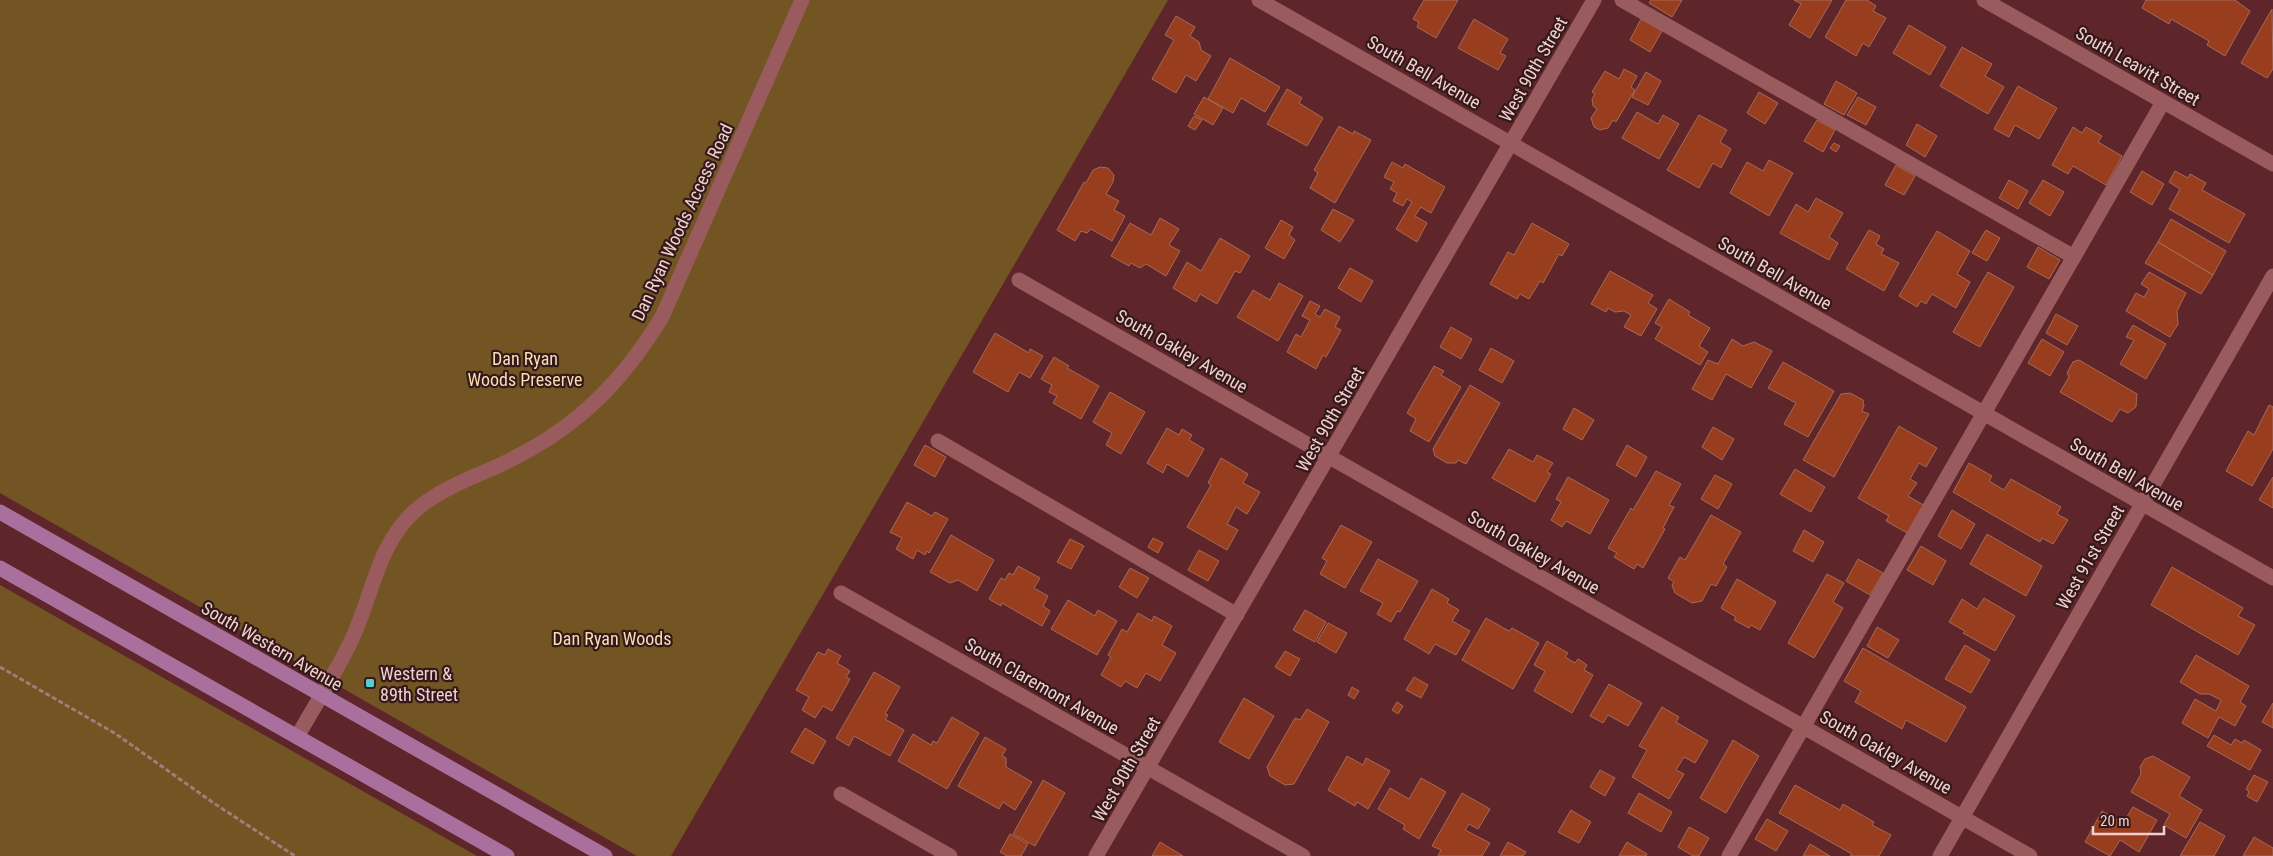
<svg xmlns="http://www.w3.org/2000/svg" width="2273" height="856" font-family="'Roboto Condensed',sans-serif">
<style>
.green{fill:#735523}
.building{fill:#993d1f;stroke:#a66a58}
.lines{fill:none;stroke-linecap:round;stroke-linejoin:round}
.path{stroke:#a87a7c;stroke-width:3;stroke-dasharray:5 2.5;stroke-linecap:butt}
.minor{stroke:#995b5d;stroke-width:15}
.major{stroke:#aa709d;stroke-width:15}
.poi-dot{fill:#52cdd0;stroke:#33191a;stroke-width:2}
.labels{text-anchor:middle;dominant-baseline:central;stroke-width:4.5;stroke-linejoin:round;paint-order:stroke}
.street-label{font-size:18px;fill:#f3cfcf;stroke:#33191a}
.park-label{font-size:18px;fill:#fbdeb3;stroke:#33191a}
.poi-label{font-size:18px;fill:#f3cfcf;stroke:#33191a;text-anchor:start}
</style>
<rect width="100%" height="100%" fill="#5e262a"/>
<!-- green -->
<path class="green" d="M0,0H1168L671,856H637L0,493Z
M0,585L477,856H0Z"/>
<!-- building -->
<path class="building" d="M1424,0H1458L1436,38L1417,27L1419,22L1413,19Z
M1651,0H1682L1672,17L1649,3Z
M1794,0H1832L1810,38L1789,25L1801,4Z
M1846,0H1867L1876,6L1873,11L1886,18L1869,47L1863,43L1856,56L1825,37Z
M2146,0H2235L2250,11L2225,56L2207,45L2209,41L2171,19L2169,24L2142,8Z
M2272,9L2273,69L2267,78L2241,63Z
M1176,16L1195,27L1190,36L1199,42L1201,50L1211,56L1196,81L1186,75L1176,93L1152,79L1174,40L1165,35Z
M1474,19L1508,39L1500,53L1506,56L1498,70L1458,48Z
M1641,19L1662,31L1650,52L1630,40Z
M1909,25L1946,47L1930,75L1893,53Z
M1962,47L1992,64L1985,76L2004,87L1988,114L1940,86Z
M1230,58L1280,87L1265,112L1241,98L1233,113L1208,99Z
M1624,69L1637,76L1631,87L1635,90L1616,122L1613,120L1608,128L1600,130L1594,127L1591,118L1597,109L1593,106L1592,99L1595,94L1592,92L1605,71L1619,79Z
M1646,72L1661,81L1648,105L1632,97Z
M1836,81L1857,93L1844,115L1824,104Z
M2018,86L2057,108L2039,139L2015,125L2009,137L1994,129Z
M1287,89L1302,98L1299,103L1323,118L1307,146L1267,124Z
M1759,92L1778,103L1765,124L1747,113Z
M1204,97L1223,108L1213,125L1194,114Z
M1858,97L1876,107L1866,125L1847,115Z
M1637,112L1658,124L1663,115L1679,124L1659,159L1622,138Z
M1699,115L1727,130L1720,142L1731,149L1721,168L1713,163L1699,188L1667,170Z
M1194,116L1202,120L1195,130L1188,126Z
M1817,120L1835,130L1823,152L1804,141Z
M1917,124L1937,136L1925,157L1906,145Z
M1339,126L1353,134L1354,131L1371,140L1335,203L1310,188L1318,173L1314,170Z
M2073,127L2082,133L2086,127L2102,136L2098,142L2122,156L2106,185L2073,166L2068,174L2052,165Z
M1834,143L1840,146L1836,152L1830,148Z
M1769,160L1793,173L1769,216L1730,193L1747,162L1763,171Z
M1392,162L1403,168L1405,164L1445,187L1431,213L1421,207L1415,216L1427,223L1417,242L1396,229L1412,202L1407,199L1403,206L1393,201L1397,193L1390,189L1394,182L1384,177Z
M1896,165L1915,176L1904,195L1885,185Z
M1100,167L1108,168L1114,175L1113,182L1106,194L1119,201L1114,210L1125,216L1112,241L1091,229L1087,233L1081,231L1075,241L1057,230L1084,182L1086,183L1093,170Z
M2142,171L2164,184L2152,205L2130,192Z
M2175,171L2188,178L2190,174L2206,183L2202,190L2245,214L2229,243L2169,209L2180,189L2169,182Z
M2009,180L2028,191L2018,209L1999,198Z
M2043,180L2064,192L2050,216L2029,203Z
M1816,198L1843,213L1829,237L1838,243L1829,260L1780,233L1796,204L1808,212Z
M1333,209L1354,220L1340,242L1321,230Z
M1160,218L1179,229L1169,245L1180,251L1166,276L1146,264L1140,268L1131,263L1129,266L1111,256L1130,223L1151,235Z
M2171,219L2226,251L2213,275L2158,242Z
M1281,220L1293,227L1289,235L1295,240L1284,259L1265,248Z
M1532,223L1569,244L1562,256L1559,254L1543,283L1540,281L1529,299L1520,294L1517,299L1490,284L1508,252L1514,255Z
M1869,230L1880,236L1876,244L1884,249L1881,254L1899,263L1884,291L1846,269Z
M1986,230L2000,238L1987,261L1972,253Z
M1937,231L1970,251L1957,274L1970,282L1956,308L1932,294L1926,304L1921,301L1917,307L1899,296Z
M1220,238L1250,256L1240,273L1235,271L1217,304L1200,294L1196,302L1173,288L1187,262L1201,271Z
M2158,242L2213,275L2201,294L2145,263Z
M2038,247L2060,260L2049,279L2027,267Z
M1350,268L1373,281L1361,302L1338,288Z
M1610,271L1653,295L1648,303L1657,309L1641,336L1624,327L1631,315L1624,311L1615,312L1608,308L1606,312L1591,304Z
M1988,272L2014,287L1980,347L1953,332Z
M2149,272L2186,293L2177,311L2178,324L2170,337L2126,311L2136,293L2144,297L2149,289L2141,284Z
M1279,283L1303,296L1278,341L1237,317L1253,290L1270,300Z
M1669,299L1690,312L1688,315L1710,328L1699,346L1708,352L1700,365L1655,339L1662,327L1655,323Z
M1310,301L1320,306L1315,314L1320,317L1325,309L1340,317L1335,327L1341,330L1326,357L1323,355L1316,369L1287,352L1296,334L1301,337L1310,320L1302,316Z
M2056,314L2078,326L2067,345L2046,333Z
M2133,325L2166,344L2146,379L2120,364L2134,340L2126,337Z
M1451,327L1472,339L1461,359L1440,347Z
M995,333L1029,353L1030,349L1043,356L1030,378L1019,372L1008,392L973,372Z
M1732,339L1743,346L1754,342L1772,351L1751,388L1726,374L1712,400L1692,389L1708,360L1718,364Z
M2042,339L2064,352L2050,376L2028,363Z
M1491,348L1514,361L1502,383L1479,370Z
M1054,357L1069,366L1067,368L1099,386L1081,419L1053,403L1057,396L1049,392L1052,385L1041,379Z
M2079,360L2137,394L2136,407L2128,413L2120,409L2112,422L2060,392L2069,377L2067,373L2073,362Z
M1783,362L1834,391L1808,437L1784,424L1796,403L1768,388Z
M1434,366L1444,371L1441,375L1461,387L1429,442L1410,431L1416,419L1407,413Z
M1470,385L1500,403L1466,464L1458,460L1456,463H1447L1435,456L1433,449Z
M1110,392L1145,412L1121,454L1106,445L1112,433L1093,422Z
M1850,393L1863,400L1864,406L1862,411L1869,414L1834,477L1803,460L1841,394Z
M2269,405L2273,407V449L2252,486L2226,471L2248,431L2254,435Z
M1574,408L1594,420L1582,440L1563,429Z
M1899,426L1937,448L1926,467L1919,463L1910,479L1917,483L1908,496L1925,506L1909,534L1886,521L1889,516L1858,498Z
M1713,427L1734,439L1722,460L1702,447Z
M1167,428L1179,435L1182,429L1192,435L1189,440L1204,449L1188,477L1167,464L1163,473L1147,463Z
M925,445L946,457L935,477L914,465Z
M1627,445L1647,457L1636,477L1616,465Z
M1509,449L1533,462L1537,455L1553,463L1547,472L1551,474L1535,502L1492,478Z
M1221,458L1248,474L1243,483L1260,492L1247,514L1236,507L1227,524L1238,530L1227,550L1187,527L1211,485L1208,483Z
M1969,463L1992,476L1989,481L2004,490L2011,479L2061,507L2057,514L2068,520L2053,544L2042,538L2040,542L1953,492Z
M1795,469L1825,487L1811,512L1780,494Z
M1656,471L1681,484L1669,505L1674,507L1663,528L1665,529L1643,568L1637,564L1634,569L1614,557L1617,553L1608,548L1631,508L1633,510Z
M1715,475L1732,484L1718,509L1701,499Z
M1568,477L1609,500L1590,534L1566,521L1562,527L1551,520L1561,502L1556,499Z
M2273,477V508L2259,500Z
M907,502L932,516L935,512L948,519L929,553L927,551L925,555L917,550L913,559L896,549L902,538L890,532Z
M1952,510L1975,524L1961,549L1938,536Z
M1711,515L1741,532L1723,564L1727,567L1716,586L1711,584L1702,601L1692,603L1675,593L1672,585L1674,582L1668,578L1680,557L1685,560Z
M1341,525L1372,542L1345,588L1320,574L1327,561L1322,558Z
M1804,530L1824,542L1813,562L1793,551Z
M1987,534L2042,566L2026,596L1970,564Z
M951,535L994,560L977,591L958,580L950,583L930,572Z
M1153,538L1163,543L1158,553L1148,547Z
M1070,539L1084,546L1071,569L1057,562Z
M1921,546L1946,561L1933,585L1907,570Z
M1199,550L1219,561L1208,581L1188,570Z
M1378,559L1418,581L1400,612L1397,611L1391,622L1377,614L1383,603L1360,591Z
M1858,559L1883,573L1870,595L1846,581Z
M1018,566L1040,578L1034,588L1048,596L1043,606L1050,611L1042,626L1002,603L1001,606L989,599L1001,578L1005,580L1009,573L1013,575Z
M2172,567L2243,608L2238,616L2255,625L2238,655L2151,605Z
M1130,568L1149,578L1137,598L1119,587Z
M1827,574L1844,583L1833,602L1843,608L1814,658L1788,643Z
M1737,579L1776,602L1760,630L1751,625L1749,628L1734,620L1736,617L1721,608Z
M1432,589L1449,599L1447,603L1459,610L1452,621L1470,631L1456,655L1435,644L1429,654L1404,639Z
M1984,598L2015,616L1995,651L1963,633L1965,631L1949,622L1962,599L1977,609Z
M1068,600L1095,616L1098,610L1117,621L1097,655L1051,629Z
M1305,610L1326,622L1315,642L1293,630Z
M1138,613L1152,621L1154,616L1172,626L1162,645L1176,653L1160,681L1146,673L1137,688L1125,681L1121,687L1101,675L1111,657L1108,655L1122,629L1127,632Z
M1486,618L1509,631L1512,628L1539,643L1513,689L1462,660Z
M1328,623L1347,633L1336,653L1317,642Z
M1877,627L1899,640L1888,658L1867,646Z
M1547,641L1568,653L1565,657L1575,663L1578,659L1587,665L1584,670L1593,675L1572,713L1534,691L1545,671L1534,665Z
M1965,645L1990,660L1971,693L1945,679Z
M1863,648L1966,707L1946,742L1906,720L1902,729L1855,702L1861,691L1844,681Z
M828,649L841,656L837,663L850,671L846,677L850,679L832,711L823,706L815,718L802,710L809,697L796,690L818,652L825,655Z
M1285,651L1300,659L1290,676L1275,667Z
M2196,655L2249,686L2240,702L2246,706L2235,726L2219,717L2208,738L2182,723L2195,699L2216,711L2221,700L2209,694H2200L2180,682Z
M874,672L900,687L885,714L888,715L885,719L904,730L890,756L854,736L849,746L836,738Z
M1414,677L1428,685L1421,698L1406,690Z
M1609,684L1642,703L1628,726L1608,715L1603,723L1590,716Z
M1352,687L1359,691L1354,699L1348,695Z
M1244,698L1274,716L1249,759L1219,742Z
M1397,702L1403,706L1398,714L1392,710Z
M2273,703V728L2262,722Z
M1662,707L1679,717L1676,722L1708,741L1695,763L1684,757L1676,770L1684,774L1669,799L1632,777L1647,750L1639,746Z
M1307,709L1329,722L1294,784L1285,785L1270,776L1267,767L1295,718L1300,720Z
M952,717L979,733L947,789L898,761L913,734L931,745L933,741L937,743Z
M805,728L826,741L813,764L791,752Z
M2214,735L2231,745L2235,739L2242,743L2244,740L2261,750L2250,770L2207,746Z
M985,737L1006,749L1002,756L1006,758V767L1032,782L1015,810L1003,802L999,809L958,786Z
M1733,740L1759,756L1726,813L1700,798Z
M1347,756L1363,765L1366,758L1390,771L1368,809L1357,802L1355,806L1328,790Z
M2153,756L2190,777L2179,796L2202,810L2186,838L2164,825L2170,814L2131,792L2141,774L2140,767L2145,759Z
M1600,770L1615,778L1605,796L1590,787Z
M2254,775L2268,782L2257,802L2247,796L2249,792L2246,789Z
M1421,778L1446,792L1419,839L1403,829L1405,825L1378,809L1390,788L1409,799Z
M1043,780L1065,793L1035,846L1013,834Z
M1795,785L1840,810L1843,804L1874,822L1872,825L1891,835L1879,856H1850L1852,854L1779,813Z
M1462,793L1490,809L1478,829L1469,824L1465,830L1490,843L1482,856H1438L1441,850L1432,846Z
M1639,793L1672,812L1661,832L1628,813Z
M2133,807L2157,820L2139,852L2120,840L2110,856L2085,842L2102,811L2123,823Z
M1571,810L1591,822L1579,843L1558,832Z
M1767,819L1788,831L1776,851L1755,839Z
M2200,822L2225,836L2214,856H2180Z
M1689,827L1709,838L1699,856H1693L1678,847Z
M1010,834L1028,844L1021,856H1007L1000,852Z
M2254,837L2273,848V856H2243Z
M1160,842L1183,856H1152Z
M1508,842L1526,852L1523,856H1500Z
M1627,842L1647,854L1646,856H1619Z
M1810,844L1830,856H1803Z"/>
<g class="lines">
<!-- path -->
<path class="path" d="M0,667L116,734L215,804L295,856"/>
<!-- minor -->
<path class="minor" d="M1259,0L2273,578
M1622,0L2074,257
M1984,0L2273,164
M1019,280L2030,856
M938,441L1237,615
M841,593L1303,856
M297,737C315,705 336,673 352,639C373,594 378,542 417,509C445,485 482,475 514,458C580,425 624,379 662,317L802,0
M841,794L950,856
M1096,856L1594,0
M1729,856L2163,102
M1940,856L2273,276"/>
<!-- major -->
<path class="major" d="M0,512L605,856
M0,568L507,856"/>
</g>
<!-- markers -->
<rect class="poi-dot" x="365" y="678" width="10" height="10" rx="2.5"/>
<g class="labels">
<!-- street labels -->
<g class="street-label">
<text transform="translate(2138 66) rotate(30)">South Leavitt Street</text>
<text transform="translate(1533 69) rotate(-60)">West 90th Street</text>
<text transform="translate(1424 72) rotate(30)">South Bell Avenue</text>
<text transform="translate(682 222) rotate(-65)">Dan Ryan Woods Access Road</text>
<text transform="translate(1775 273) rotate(30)">South Bell Avenue</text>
<text transform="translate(1182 351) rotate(30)">South Oakley Avenue</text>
<text transform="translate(1330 419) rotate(-60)">West 90th Street</text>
<text transform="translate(2127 474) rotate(30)">South Bell Avenue</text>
<text transform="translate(1534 552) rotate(30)">South Oakley Avenue</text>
<text transform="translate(2090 557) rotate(-60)">West 91st Street</text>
<text transform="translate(272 646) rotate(30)">South Western Avenue</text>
<text transform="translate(1042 686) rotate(30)">South Claremont Avenue</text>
<text transform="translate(1886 752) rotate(30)">South Oakley Avenue</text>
<text transform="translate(1126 769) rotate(-60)">West 90th Street</text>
</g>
<!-- park labels -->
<g class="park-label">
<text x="525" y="358">Dan Ryan<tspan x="525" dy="21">Woods Preserve</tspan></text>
<text x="612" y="638">Dan Ryan Woods</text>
</g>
<!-- poi labels -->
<g class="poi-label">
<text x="380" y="673">Western &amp;<tspan x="380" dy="21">89th Street</tspan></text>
</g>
</g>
<!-- scale -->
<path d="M2093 826v8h71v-8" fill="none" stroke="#f3cfcf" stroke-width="2.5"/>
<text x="2100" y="826" font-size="15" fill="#f3cfcf" stroke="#33191a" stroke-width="4" paint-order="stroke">20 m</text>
</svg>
